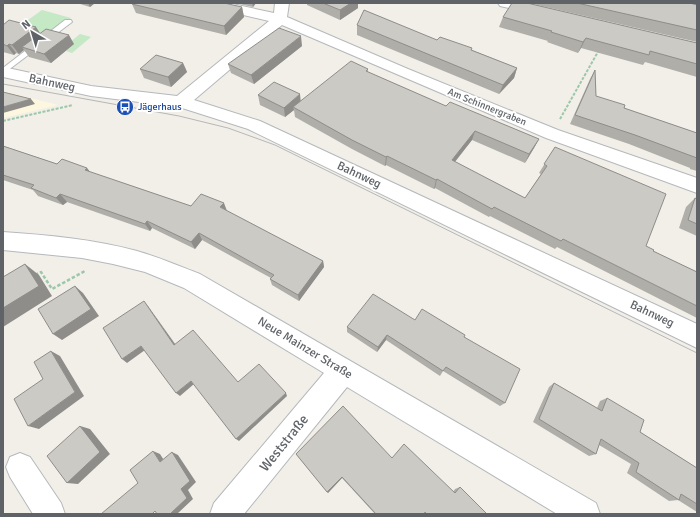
<svg xmlns="http://www.w3.org/2000/svg" width="700" height="517" font-family="Signika,sans-serif">
<style>
.commercial{fill:#fef7e0}
.green{fill:#c5e8c5}
.lines{fill:none;stroke-linecap:round;stroke-linejoin:round}
.lane-casing{stroke:#b5b8bc;stroke-width:2}
.street-casing{stroke:#b5b8bc;stroke-width:2}
.path-far1{stroke:#9cc7a9;stroke-width:2;stroke-dasharray:3 1.5;stroke-linecap:butt}
.path{stroke:#9cc7a9;stroke-width:2.5;stroke-dasharray:3.5 2;stroke-linecap:butt}
.lane{fill:#fff;fill-rule:evenodd}
.street{fill:#fff;fill-rule:evenodd}
.tram{stroke:#b6b7b8;stroke-width:1}
.wall{fill:#afaea9}
.shaded-wall{fill:#8f8d8a}
.building{fill:#cccac5;stroke:#8f8d8a}
.labels{text-anchor:middle;dominant-baseline:central;stroke-width:4;stroke-linejoin:round;paint-order:stroke}
.far-transit-label{font-size:10px;fill:#164399;stroke:#fff;text-anchor:start}
.far-street-label{font-size:10px;fill:#5f6368;stroke:#fff}
.street-label{font-size:12px;fill:#5f6368;stroke:#fff}
.near-street-label{font-size:14px;fill:#5f6368;stroke:#fff}
</style>
<rect width="100%" height="100%" fill="#f1efe8"/>
<!-- commercial -->
<path class="commercial" d="M3,91L58,105L3,118Z"/>
<!-- green -->
<path class="green" d="M42,10L71,18L43,39L17,28Z
M80,34L91,37L72,53L66,51L74,44L69,43Z"/>
<g class="lines">
<defs>
<path id="lane" d="M65,20H71L72,22L3,74V68Z"/>
<path id="street" d="M203,3H228L274,13L275,3H289L287,17L408,69L558,130L697,178V193L546,138L282,25L194,100L260,121L697,324V348L248,129L179,107L91,96L3,77V67L91,86L177,96L269,21L205,6Z
M498,3H523L545,8L547,11L545,14L540,15L500,6Z
M3,232C48,235 93,239 137,251C158,257 179,266 200,274L596,503L600,514H557L347,387L244,514H210L214,503L324,373L184,288L145,272L113,264L82,258L3,250Z
M20,453L30,457L61,503L65,514H33L10,477L6,467L10,457Z"/>
</defs>
<!-- lane casing -->
<use href="#lane" class="lane-casing"/>
<!-- street casing -->
<use href="#street" class="street-casing"/>
<!-- path-far1 -->
<path class="path-far1" d="M560,119L599,50
M3,121L73,105"/>
<!-- path -->
<path class="path" d="M35,275L41,272L52,289L85,271"/>
<!-- lane -->
<use href="#lane" class="lane"/>
<!-- street -->
<use href="#street" class="street"/>
<!-- tram -->
<path class="tram" d="M3,84L179,116L228,128L275,145L697,353"/>
</g>
<!-- wall -->
<path class="wall" d="M77,3H95L90,7Z
M235,3H256L253,7Z
M307,3H358V8L340,20L307,5Z
M529,3H690L697,5V42Z
M132,4L242,7L244,17L226,35L136,13Z
M503,17L697,43V77L645,62L643,65L581,48L578,53L547,42L548,41L499,27Z
M3,25L40,34L74,44L51,63L29,57L24,50L19,54L16,53L14,55L3,52Z
M357,25L437,40L472,50L517,68L514,78L499,94L357,35Z
M302,46L254,84L231,73L228,64Z
M183,63L187,72L171,87L144,78L140,69Z
M368,69V72L446,106L539,139L534,148L525,163L472,140L455,162L525,198L541,174L539,173L555,147L646,246L653,251L697,272V318L557,247L555,249L490,216L489,217L435,188L434,189L386,165L385,166L352,149L295,117L294,110L285,117L260,105L258,95L301,101Z
M595,70L596,96L624,108L697,133V171L690,169V168L629,144L570,124L590,79Z
M3,146L57,164L87,168L90,172L191,206L227,211L323,261L324,267L299,301L272,285L270,279L271,278L202,240L195,249L152,228L150,231L67,202L63,205L38,196L33,190L3,180Z
M695,198L697,199V236L679,228L686,207Z
M415,320L464,337L505,403L500,406L443,371L440,376L386,340L377,352L347,332V327Z
M554,383L597,408L600,401L607,398L640,432L697,468V512L678,500L669,501L627,473L631,464L599,445L596,454L589,456L533,422L549,387Z
M296,454L392,458L453,492L455,489L460,487L487,514H375L342,478L328,493Z"/>
<!-- shaded-wall -->
<path class="shaded-wall" d="M88,3H95L90,7Z
M252,3H256L253,7Z
M351,3H358V8L340,20V10Z
M242,7L244,17L226,35L224,26Z
M36,27L42,36L22,47L24,50L19,54L12,45Z
M69,35L74,44L51,63L44,54Z
M301,36L302,46L254,84L251,75Z
M586,38L581,48L578,53L583,42Z
M9,44L16,53L14,55L7,46Z
M183,63L187,72L171,87L168,77Z
M517,68L514,78L499,94L503,85Z
M300,94L301,104L293,107L294,110L285,117L284,108Z
M31,99L35,104L3,113V107Z
M475,131L472,140L449,169L452,160Z
M539,139L534,148L525,163L529,154Z
M387,156L386,165L385,166L386,157Z
M87,168L93,176L85,170Z
M437,179L435,188L434,189L436,180Z
M60,194L67,202L63,205L56,198Z
M224,203L227,211L220,207Z
M147,221L152,228L150,231L145,224Z
M199,233L202,240L195,249L191,242Z
M323,261L324,267L299,301L298,295Z
M25,264L39,275L52,296L3,327V308Z
M75,286L83,293L99,316L62,340L53,334Z
M144,301L148,306L178,348L174,345Z
M387,335L386,340L377,352L378,347Z
M141,346L145,350L127,363L122,359Z
M51,351L60,356L84,396L39,429L28,426L75,392Z
M191,381L194,384L180,396L176,393Z
M286,393L287,396L239,441L236,439Z
M80,426L90,429L110,454L78,484L67,483Z
M153,451L160,454L167,465L160,462Z
M172,452L178,455L196,482L188,490L193,499L177,514H170Z
M342,477V478L328,493L327,492Z"/>
<!-- building -->
<path class="building" d="M133,3H224L242,7L224,26L132,4Z
M323,3H351L340,10Z
M512,3H527L697,43V64L650,51L649,55L586,38L583,42L551,32L552,31L503,17Z
M577,3H690L697,5V30Z
M364,10L437,40L440,37L472,48L471,50L517,68L503,85L357,25Z
M9,20L36,27L12,45L9,44L7,46L3,44V25Z
M279,28L301,36L251,75L228,64Z
M46,29L69,35L44,54L22,47Z
M156,55L183,63L168,77L140,69Z
M351,61L368,69L366,71L446,106L450,102L539,139L529,154L475,131L452,160L525,198L547,166L544,164L555,147L666,194L646,246L654,250L653,251L697,272V306L563,239L561,241L494,207L492,209L437,179L436,180L387,156L386,157L352,140L293,107Z
M595,70L596,96L625,105L624,108L697,133V158L635,135L575,115Z
M274,82L300,94L284,108L258,95Z
M3,92L31,99L3,107Z
M3,146L57,164L62,159L87,168L85,170L191,206L201,194L224,203L220,207L323,261L298,295L270,279L274,275L199,233L191,242L147,221L145,224L60,194L56,198L31,188L34,185L3,175Z
M695,198L697,199V224L688,220Z
M25,264L39,286L3,308V277Z
M75,286L91,309L53,334L38,309Z
M373,294L415,320L422,309L465,335L464,337L520,369L505,403L446,367L443,371L387,335L378,347L347,327Z
M144,301L174,345L193,330L238,382L259,364L286,393L236,439L191,381L176,393L141,346L122,359L103,328Z
M51,351L75,392L28,426L14,399L43,379L34,362Z
M554,383L602,411L607,398L644,420L640,432L697,468V504L681,494L679,500L636,472L639,463L601,439L596,454L539,419Z
M343,406L392,458L404,444L455,493L460,487L487,514H427L425,512L424,514H376L342,477L327,492L296,454Z
M80,426L100,452L67,483L47,456Z
M153,451L160,462L172,452L190,481L181,489L187,498L170,514H157L155,511L152,514H101L138,483L130,470Z"/>
<!-- icons -->
<defs>
<symbol id="bus-disc" viewBox="-11 -11 22 22"><circle r="9.5" fill="#1a4fb4" stroke="#fff"/><path d="M-5-6H5V4H4V6H2V4H-2V6H-4V4H-5ZM-3.5-4V0h7V-4ZM-3.5 1.2v1.5H-2V1.2ZM2 1.2v1.5H3.5V1.2Z" fill="#fff"/></symbol>
</defs>
<g fill-rule="evenodd">
<use href="#bus-disc" x="115" y="97" width="20" height="20"/>
</g>
<g class="labels">
<!-- far-transit labels -->
<g class="far-transit-label">
<text x="138" y="107">Jägerhaus</text>
</g>
<!-- far-street labels -->
<g class="far-street-label">
<text transform="translate(487 107) rotate(22)">Am Schinnergraben</text>
</g>
<!-- street labels -->
<g class="street-label">
<text transform="translate(52 83) rotate(12)">Bahnweg</text>
<text transform="translate(359 175) rotate(25)">Bahnweg</text>
<text transform="translate(652 314) rotate(25)">Bahnweg</text>
<text transform="translate(305 348) rotate(31)">Neue Mainzer Straße</text>
</g>
<!-- near-street labels -->
<g class="near-street-label">
<text transform="translate(284 443) rotate(-51)">Weststraße</text>
</g>
</g>
<!-- border -->
<rect width="700" height="517" fill="none" stroke="#5f6368" stroke-width="8"/>
<!-- north arrow -->
<g transform="translate(32 32) rotate(322)" stroke="#ffffff" stroke-width="3" paint-order="stroke">
<path d="M0-3L7 15L0 10L-7 15Z" fill="#5f6368"/>
<text y="-6" font-size="11" font-weight="bold" text-anchor="middle" fill="#5f6368">N</text>
</g>
</svg>
